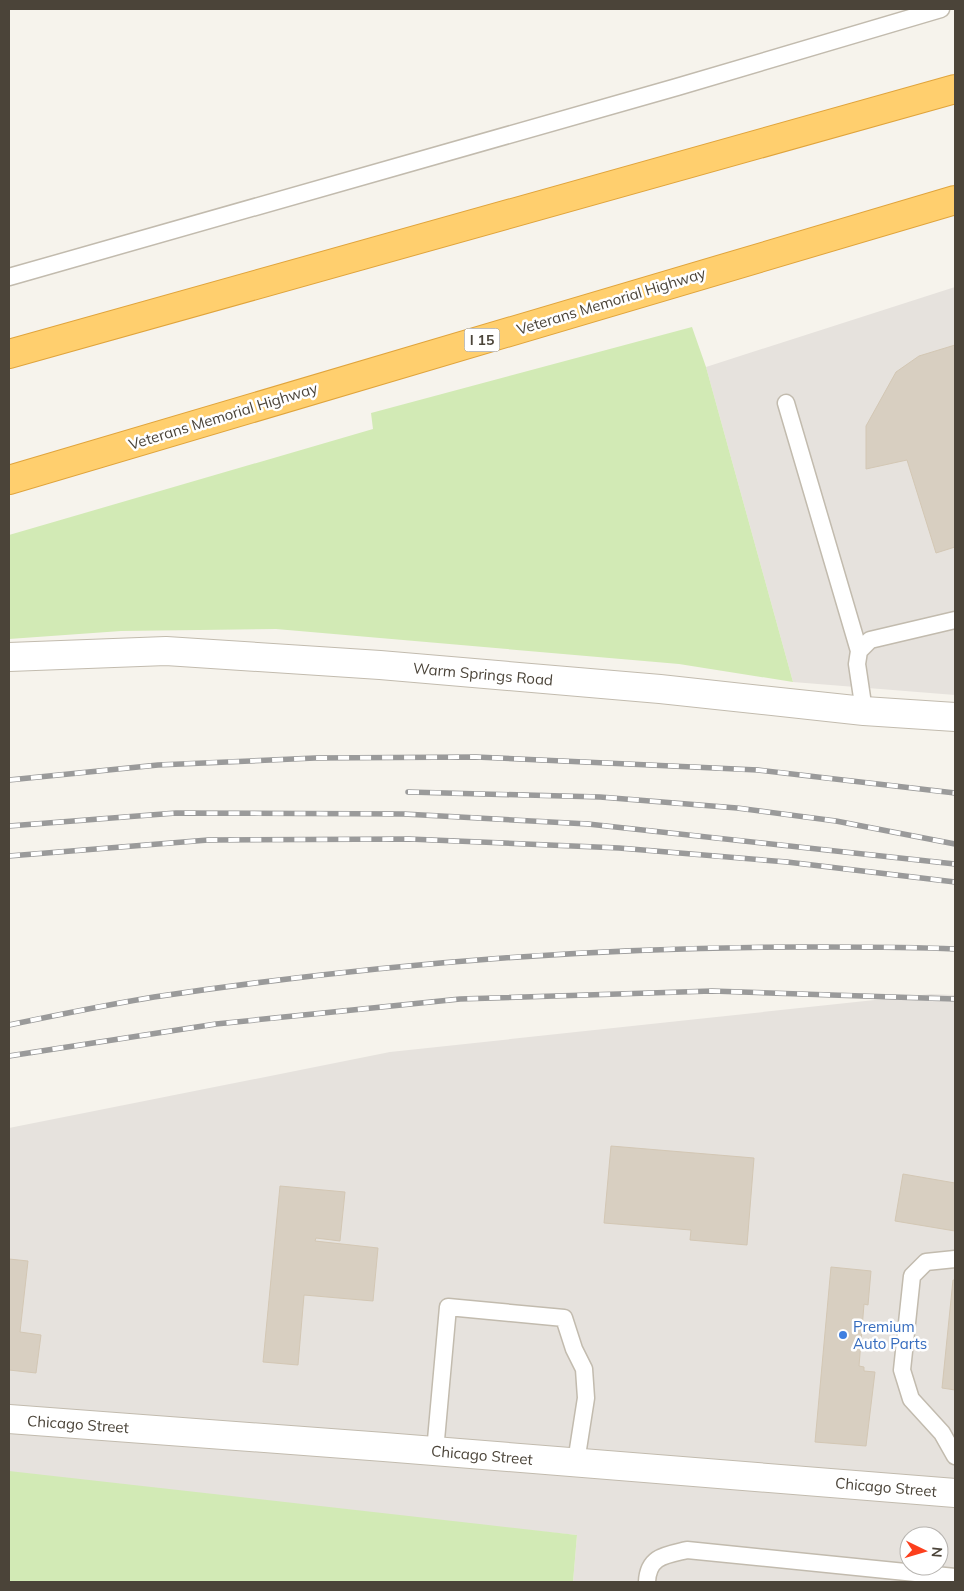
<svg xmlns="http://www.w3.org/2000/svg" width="964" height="1591" font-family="Mulish,sans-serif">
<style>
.industrial{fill:#e6e2dd;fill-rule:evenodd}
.green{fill:#d2eab5}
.building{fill:#d8cfc1;stroke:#d3c7b4}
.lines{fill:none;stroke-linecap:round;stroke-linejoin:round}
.service-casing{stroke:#c2bbae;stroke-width:19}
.minor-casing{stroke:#c2bbae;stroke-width:30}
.motorway-casing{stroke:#e0a43c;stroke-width:30}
.service{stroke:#fff;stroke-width:16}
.minor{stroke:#fff;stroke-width:28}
.motorway{stroke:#ffcf6e;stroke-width:28}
.rail-casing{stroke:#9a9a9a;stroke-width:5.5}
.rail{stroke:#fff;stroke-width:4;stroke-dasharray:11;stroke-linecap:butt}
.shop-dot{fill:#3f7fe0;stroke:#fff;stroke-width:2}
.labels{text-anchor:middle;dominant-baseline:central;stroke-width:5;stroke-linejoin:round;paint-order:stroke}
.shield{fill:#fff;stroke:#817c74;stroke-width:1}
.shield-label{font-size:14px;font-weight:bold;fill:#4b4439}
.street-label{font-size:15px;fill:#4b4439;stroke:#fff}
.shop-label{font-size:15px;fill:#366cbe;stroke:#fff;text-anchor:start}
</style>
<rect width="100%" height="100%" fill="#f6f3ec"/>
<!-- industrial -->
<path class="industrial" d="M955,287V695L793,682L706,367Z
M931,994L955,995V1582H573L577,1535L9,1479V1128L390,1052ZM909,1536H939V1566H909Z"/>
<!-- green -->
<path class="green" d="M692,327L706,367L793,682L679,664L276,629L121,631L9,639V535L373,429L371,413Z
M9,1471L577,1535L573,1582H9Z"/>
<!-- building -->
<path class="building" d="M955,345V547L936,553L907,460L866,469V426L896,372L919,356Z
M611,1146L754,1158L747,1245L690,1240L691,1230L604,1223Z
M903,1174L955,1183V1231L895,1221Z
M280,1186L345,1192L340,1241L316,1238L315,1241L378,1248L373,1301L304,1295L298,1365L263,1362Z
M9,1259L28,1261L20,1332L41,1335L36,1373L9,1370Z
M831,1267L871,1271L868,1305L864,1304L859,1366L864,1367V1371L875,1372L866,1446L815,1442Z
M953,1280H955V1390L942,1388Z"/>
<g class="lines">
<defs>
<path id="service" d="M9,277L677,87L941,9
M786,403L859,651
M864,711L857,664L859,651L870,640L955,620
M955,1259L926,1262L912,1276L902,1370L911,1399L942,1433L955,1456
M435,1451L448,1307L564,1318L574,1349L584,1369L586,1398L576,1462
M647,1582C648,1556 666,1555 687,1550L955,1577"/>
<path id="minor" d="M9,657L166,651L380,665L660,689L864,711L955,717
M9,1419L384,1447L955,1493"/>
<path id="motorway" d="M9,354L955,89
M9,480L955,200"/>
</defs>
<!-- service casing -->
<use href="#service" class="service-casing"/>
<!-- minor casing -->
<use href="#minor" class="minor-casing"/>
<!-- motorway casing -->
<use href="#motorway" class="motorway-casing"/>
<!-- service -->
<use href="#service" class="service"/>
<!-- minor -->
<use href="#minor" class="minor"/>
<!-- motorway -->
<use href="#motorway" class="motorway"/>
<defs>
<path id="rail" d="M9,780L158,765L315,758L476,757L758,770L955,793
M408,792L600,797L737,808L836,821L955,844
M9,826L176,813L404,814L588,824L955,864
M9,856L208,840L409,839L619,848L787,862L955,882
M9,1025C57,1015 106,1005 154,997C375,964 598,946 821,947C866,947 911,947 955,949
M9,1056L216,1024L460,999L712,991L955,999"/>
</defs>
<!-- rail casing -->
<use href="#rail" class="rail-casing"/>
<!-- rail -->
<use href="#rail" class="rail"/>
</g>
<!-- markers -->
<circle class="shop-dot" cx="843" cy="1335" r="5"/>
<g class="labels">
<!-- shield labels -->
<rect class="shield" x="464.5" y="328.5" width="35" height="23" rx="4"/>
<g class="shield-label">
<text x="482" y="340">I 15</text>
</g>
<!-- street labels -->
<g class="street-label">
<text transform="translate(611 301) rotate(-17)">Veterans Memorial Highway</text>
<text transform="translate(223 416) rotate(-17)">Veterans Memorial Highway</text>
<text transform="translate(483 674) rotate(5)">Warm Springs Road</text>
<text transform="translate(78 1424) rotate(4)">Chicago Street</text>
<text transform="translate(482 1455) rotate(5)">Chicago Street</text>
<text transform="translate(886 1487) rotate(5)">Chicago Street</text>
</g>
<!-- shop labels -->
<g class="shop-label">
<text x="853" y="1326">Premium<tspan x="853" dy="17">Auto Parts</tspan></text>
</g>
</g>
<!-- border -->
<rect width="964" height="1591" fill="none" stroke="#4b4439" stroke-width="20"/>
<!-- north arrow -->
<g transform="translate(924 1551) rotate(95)"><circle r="24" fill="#ffffff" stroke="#b7b4b0"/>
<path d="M0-4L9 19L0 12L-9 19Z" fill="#fc3f1d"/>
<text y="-8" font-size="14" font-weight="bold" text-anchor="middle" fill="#4b4439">N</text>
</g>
</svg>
